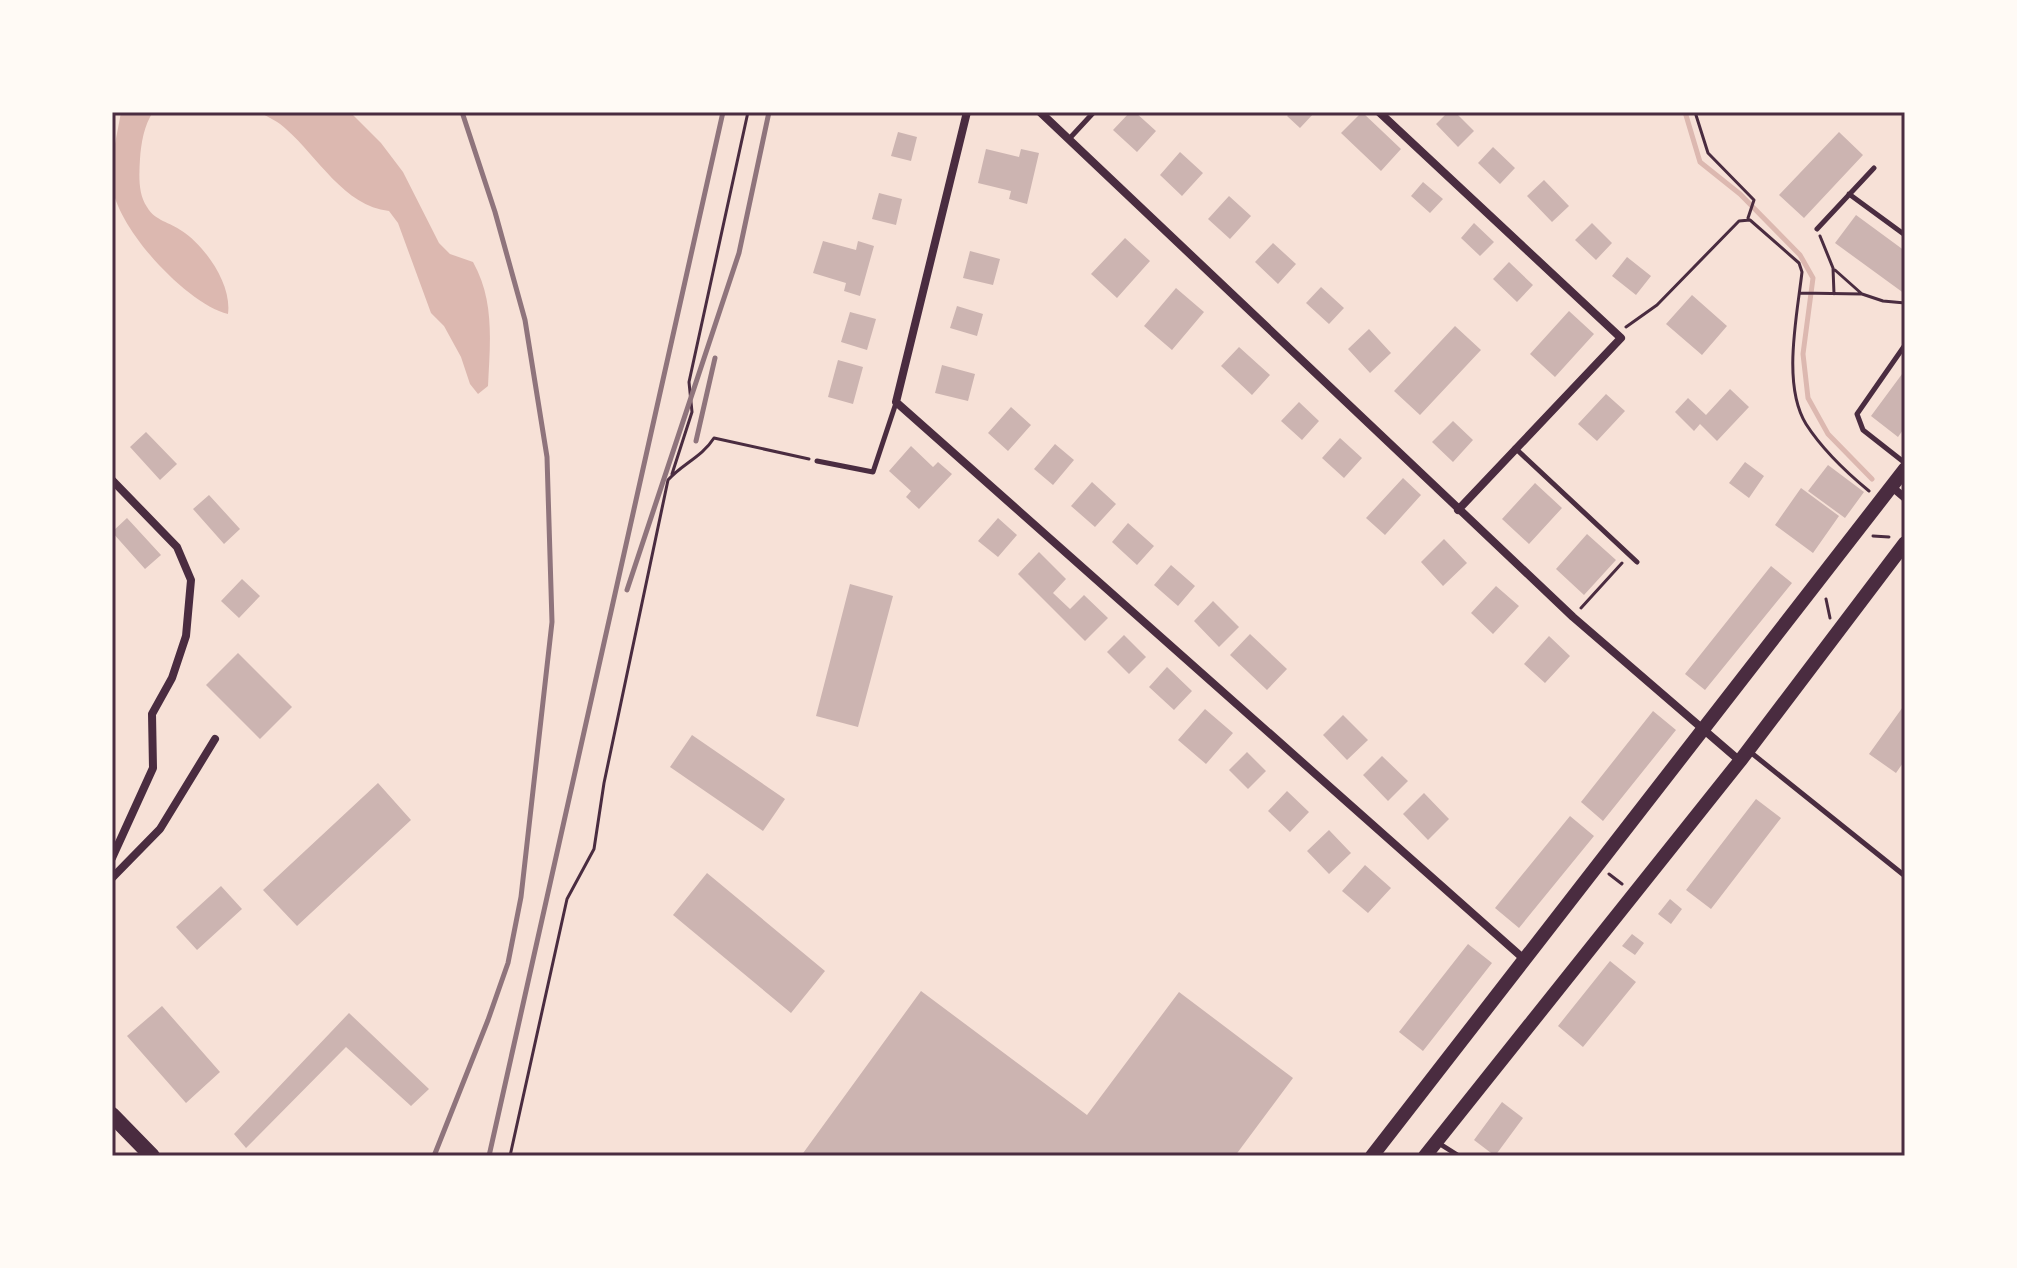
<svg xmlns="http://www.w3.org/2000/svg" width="2017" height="1268" font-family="Helvetica,sans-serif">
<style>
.water{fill:#dcb8b0}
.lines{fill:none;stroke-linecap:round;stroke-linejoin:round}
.stream{stroke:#dcb8b0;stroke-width:5}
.building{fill:#ccb4b1}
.path{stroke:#4a2c40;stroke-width:3}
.service{stroke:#4a2c40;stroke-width:5}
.minor{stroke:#4a2c40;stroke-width:8}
.secondary{stroke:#4a2c40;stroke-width:14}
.primary{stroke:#4a2c40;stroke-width:16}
.rail{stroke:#8f747c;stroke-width:5}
.neatline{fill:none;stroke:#4a2c40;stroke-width:3}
</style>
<rect width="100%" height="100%" fill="#f7e1d7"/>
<!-- water -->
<path class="water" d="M121,112H153C144,125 141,144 140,159C139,175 138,194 147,207C155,221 170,222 182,231C205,246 232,284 228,314C187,304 117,229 112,185C110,161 117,136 121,112Z
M259,112H350L381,143L403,172L439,243L450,254L473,262C495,301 490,343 488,386L478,394L470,384L461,357L444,326L431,313L398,223L389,211C344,206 318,157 286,129C279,122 268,117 259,112Z"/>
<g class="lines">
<!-- stream -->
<path class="stream" d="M1685,112L1700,162L1740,194L1800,255L1813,278L1803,354L1808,398L1828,434L1872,479"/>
</g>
<!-- building -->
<path class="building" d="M1130,112H1135L1156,131L1137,152L1113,130Z
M1291,112H1315L1300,128L1287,116Z
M1362,112L1401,149L1381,171L1341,133Z
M1448,112H1455L1474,131L1458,147L1436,124Z
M898,132L917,137L911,161L891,156Z
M1839,132L1863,155L1804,218L1779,195Z
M1493,147L1515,168L1500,184L1478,163Z
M986,149L1019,157L1021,149L1039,153L1027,204L1009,199L1011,191L978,183Z
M1180,152L1203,173L1182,196L1160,175Z
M1544,180L1569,206L1552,222L1527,196Z
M1423,182L1443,199L1430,213L1411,196Z
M879,193L902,199L896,225L872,219Z
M1229,196L1251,216L1230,239L1208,219Z
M1856,215L1905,251V294L1835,243Z
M1474,223L1494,242L1480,256L1461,238Z
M1592,223L1612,243L1596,260L1575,240Z
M1125,238L1150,261L1117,298L1091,274Z
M823,241L856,250L858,241L874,246L860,296L844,291L846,283L813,273Z
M1273,243L1296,264L1278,284L1255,262Z
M970,251L1000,259L993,285L963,278Z
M1627,257L1651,276L1636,295L1612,276Z
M1509,262L1533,285L1517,302L1493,279Z
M1321,287L1344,308L1329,324L1306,303Z
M1176,288L1204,312L1172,350L1144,326Z
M1692,295L1727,326L1702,355L1666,324Z
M957,306L983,314L977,336L950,328Z
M1569,311L1594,334L1555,377L1530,354Z
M850,312L876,319L867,350L841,342Z
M1455,326L1481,350L1420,415L1394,391Z
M1369,329L1391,353L1370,373L1348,349Z
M1239,347L1270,375L1252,395L1221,366Z
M838,360L863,367L853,404L828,397Z
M942,365L975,374L968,401L935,393Z
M1905,370V427L1898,437L1871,416Z
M1730,389L1749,407L1717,441L1700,424L1694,431L1675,412L1688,398L1706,415Z
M1606,394L1625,411L1597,441L1578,424Z
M1299,402L1319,421L1302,440L1281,421Z
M1011,407L1031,425L1008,451L988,433Z
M1453,421L1473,440L1453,462L1432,442Z
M146,432L177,464L160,480L130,447Z
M1340,438L1362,458L1344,478L1322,458Z
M1055,444L1074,460L1053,485L1034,469Z
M911,446L933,467L938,462L952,474L919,509L906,497L911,491L889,471Z
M1745,462L1764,476L1749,498L1729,483Z
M1828,465L1864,492L1845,518L1808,491Z
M1403,478L1421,495L1385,535L1366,518Z
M1092,482L1116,504L1095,527L1071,506Z
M1535,483L1562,508L1529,544L1502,519Z
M1801,488L1839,516L1813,553L1775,525Z
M209,495L240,529L224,544L193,509Z
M127,518L161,555L145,569L112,532Z
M998,518L1017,535L998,557L978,541Z
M1128,523L1154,546L1137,565L1112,542Z
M1587,534L1616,560L1584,595L1556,569Z
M1444,539L1467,563L1443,586L1421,562Z
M1039,552L1066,579L1053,593L1070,609L1084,595L1108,618L1085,641L1018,574Z
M1171,565L1195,586L1178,606L1154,585Z
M1771,566L1792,583L1705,690L1685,674Z
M242,579L260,596L239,618L221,601Z
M850,584L893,596L858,727L816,716Z
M1496,586L1519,606L1493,634L1471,613Z
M1213,601L1239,627L1219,647L1194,621Z
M1250,634L1287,669L1267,690L1230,655Z
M1124,635L1146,657L1129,674L1107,652Z
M1549,636L1570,656L1545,683L1524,664Z
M238,653L292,707L260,739L206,685Z
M1167,667L1192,691L1174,710L1149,687Z
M1905,704V760L1896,773L1869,754Z
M1205,709L1233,733L1206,764L1178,740Z
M1653,711L1676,730L1603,821L1581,802Z
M1343,715L1368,740L1347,760L1323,735Z
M692,735L785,799L763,831L670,767Z
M1247,752L1266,771L1248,789L1229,770Z
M1382,756L1408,781L1388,801L1363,775Z
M378,783L411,820L297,926L263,890Z
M1287,791L1309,812L1290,832L1268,811Z
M1424,793L1449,819L1428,840L1403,814Z
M1756,799L1781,818L1711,909L1686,890Z
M1570,816L1594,836L1519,928L1495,908Z
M1329,830L1351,853L1329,874L1307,851Z
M1365,865L1391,888L1368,913L1342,891Z
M707,873L825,971L791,1013L673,915Z
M221,886L242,909L197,950L176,927Z
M1670,899L1682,909L1671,924L1658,914Z
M1632,934L1644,943L1635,955L1622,946Z
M1468,944L1492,963L1423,1051L1399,1032Z
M1610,961L1636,982L1583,1047L1558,1026Z
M921,991L1087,1115L1179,992L1293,1078L1235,1156H801Z
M162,1006L220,1072L186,1103L127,1036Z
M349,1013L429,1089L411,1106L346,1047L246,1148L234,1134Z
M1502,1102L1523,1118L1495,1156L1474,1140Z"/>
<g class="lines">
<!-- path -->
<path class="path" d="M1695,112L1708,153L1754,200L1748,218
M1820,236L1833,268L1834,294
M1835,270L1862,294
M1800,293L1862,294L1883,301L1905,303
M1626,327L1657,305L1739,221L1750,220L1799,263L1802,272C1797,316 1782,385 1806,424C1822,449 1846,472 1869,491
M672,474L692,412L689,382L748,112
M1873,536L1889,537
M1826,599L1830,618
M1581,608L1622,563
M1609,874L1622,884
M510,1156L567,899L594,849L604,783L668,480C682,464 702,457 714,438L809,459"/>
<!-- service -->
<path class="service" d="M1069,139L1094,112
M1849,194L1905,235
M1817,229L1874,168
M1905,345L1857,414L1863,430L1905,463
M1515,448L1637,562
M817,461L873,472L896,403
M1749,751L1905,876
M1440,1144L1459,1156"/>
<!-- minor -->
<path class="minor" d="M967,112L896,402L1524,959
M1040,112L1573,617L1740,761
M1379,112L1621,338L1458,510
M112,480L177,547L191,580L186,636L172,678L152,714L153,768L112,858
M1892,487L1905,498
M112,878L160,829L215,739"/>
<!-- secondary -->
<path class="secondary" d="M1372,1156L1905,469
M1425,1156L1740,761L1905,543"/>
<!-- primary -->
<path class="primary" d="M112,1115L152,1156"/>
<!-- rail -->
<path class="rail" d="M696,441L715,358
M627,590L739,253L769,112
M434,1156L488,1020L508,963L521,897L552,622L547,457L525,320L495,212L462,112
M489,1156L723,112"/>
</g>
<!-- border -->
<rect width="2017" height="1268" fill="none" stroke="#fffaf5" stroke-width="228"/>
<rect x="114" y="114" width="1789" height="1040" class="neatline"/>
</svg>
